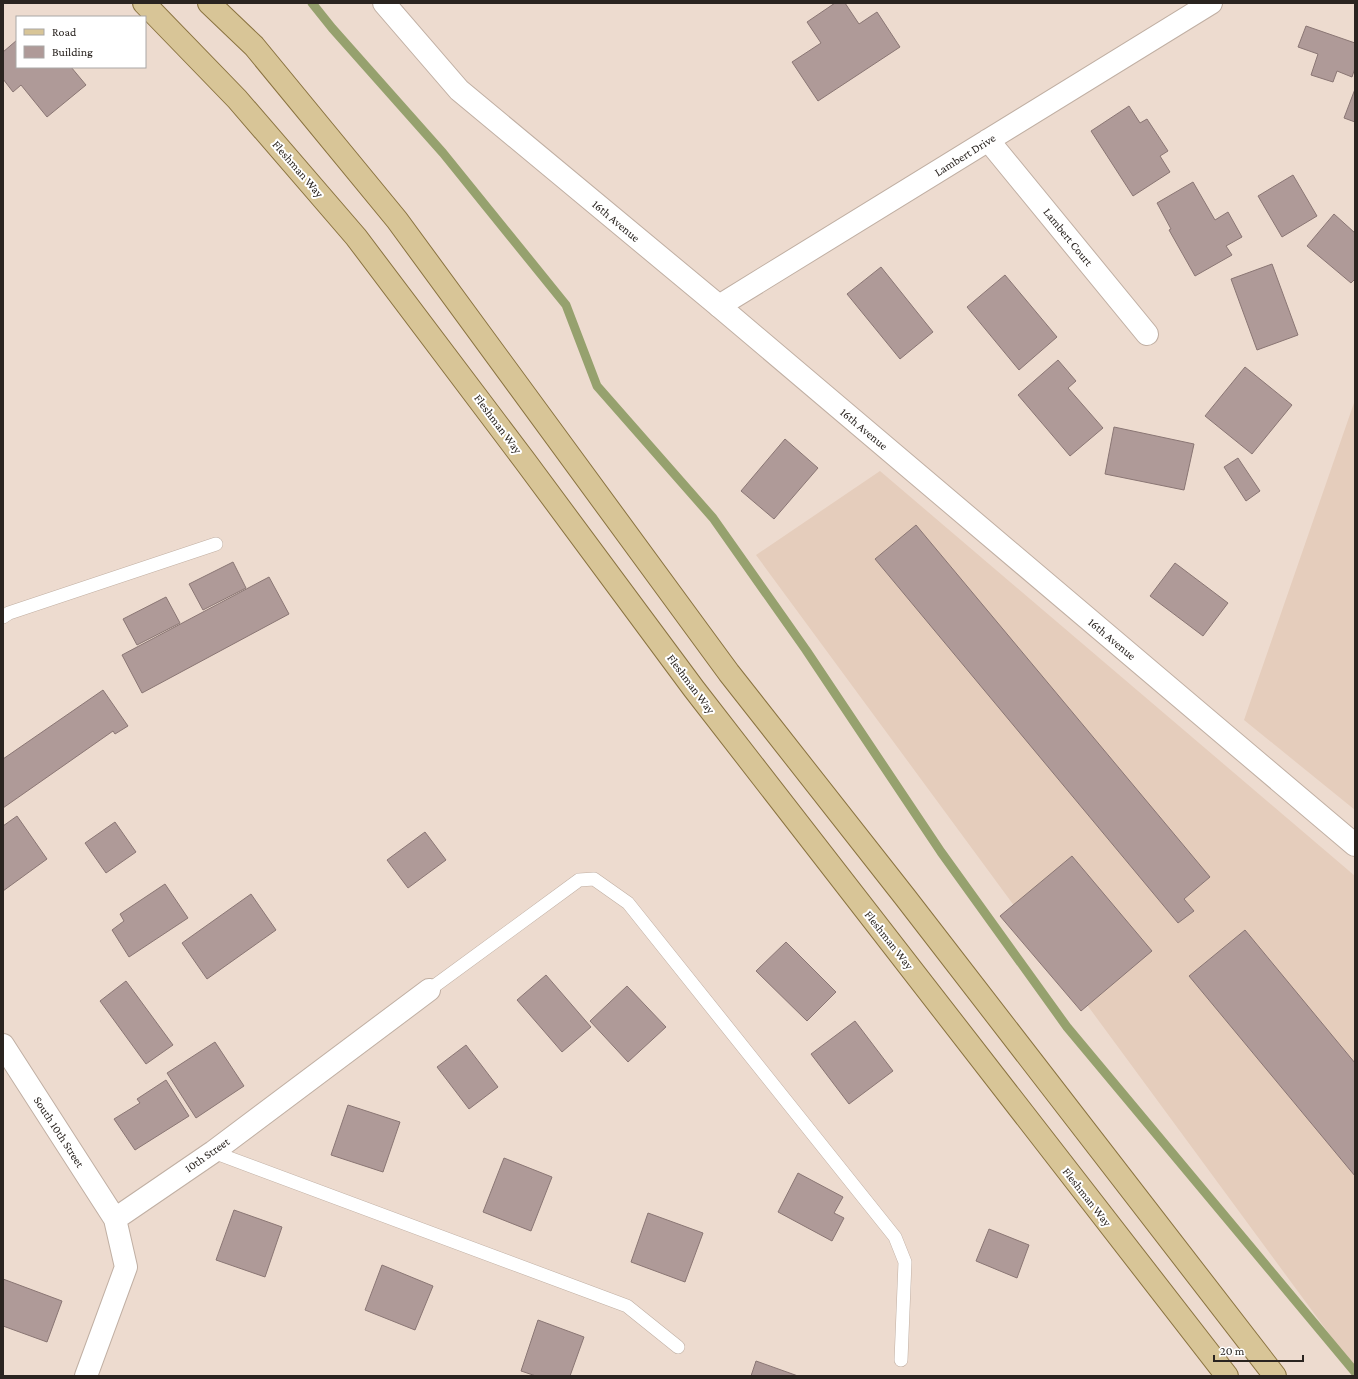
<svg xmlns="http://www.w3.org/2000/svg" width="1358" height="1379" font-family="'Crimson Pro',serif">
<style>
.built{fill:#e5cdbc}
.lines{fill:none;stroke-linecap:round;stroke-linejoin:round}
.stream{stroke:#96a16e;stroke-width:9}
.building{fill:#af9a98;stroke:#8a7674}
.service-casing{stroke:#c0afa3;stroke-width:14}
.minor-casing{stroke:#c0afa3;stroke-width:24}
.tertiary-casing{stroke:#c0afa3;stroke-width:24}
.primary-casing{stroke:#8a7340;stroke-width:24}
.service{stroke:#fff;stroke-width:13}
.minor{stroke:#fff;stroke-width:22}
.tertiary{stroke:#fff;stroke-width:22}
.primary{stroke:#d8c597;stroke-width:22}
.labels{text-anchor:middle;dominant-baseline:central;stroke-width:4;stroke-linejoin:round;paint-order:stroke}
.street-label{font-size:12px;fill:#2a2420;stroke:#fff}
</style>
<rect width="100%" height="100%" fill="#eddbcf"/>
<!-- built -->
<path class="built" d="M1355,400V810L1244,720Z
M880,471L1355,876V1369L756,555Z"/>
<g class="lines">
<!-- stream -->
<path class="stream" d="M312,3L332,28L443,153L566,305L597,386L713,518L806,650L941,852L1067,1027L1355,1372"/>
</g>
<!-- building -->
<path class="building" d="M835,3H845L859,24L877,12L900,47L818,101L792,62L821,43L807,22Z
M1306,26L1355,43V68L1352,77L1337,71L1333,82L1311,75L1318,54L1298,47Z
M17,40V67H71L86,85L47,117L21,85L13,92L3,79V52Z
M1355,89V122L1344,118Z
M1129,106L1140,123L1147,119L1168,151L1160,156L1170,172L1133,196L1091,131Z
M1293,175L1317,216L1282,237L1258,196Z
M1193,182L1215,220L1228,212L1242,237L1226,246L1232,255L1195,276L1169,230L1171,229L1157,203Z
M1334,214L1355,233V279L1351,283L1307,246Z
M1272,264L1298,335L1257,350L1231,279Z
M881,267L933,332L900,359L847,294Z
M1005,275L1057,337L1019,370L967,307Z
M1058,360L1076,381L1068,388L1103,428L1070,456L1018,395Z
M1245,367L1292,405L1252,454L1205,416Z
M1114,427L1194,444L1184,490L1105,474Z
M785,439L818,468L774,519L741,491Z
M1238,458L1260,491L1246,501L1224,467Z
M916,525L1210,877L1184,899L1194,911L1178,923L875,559Z
M233,562L246,588L203,610L189,584Z
M1175,563L1228,603L1203,636L1150,596Z
M269,577L289,614L142,693L122,655Z
M166,597L180,623L137,645L123,619Z
M103,690L128,726L115,734L113,731L3,808V759Z
M17,816L47,859L3,891V826Z
M115,822L136,852L106,873L85,843Z
M425,832L446,860L408,888L387,860Z
M1072,856L1152,951L1081,1011L1000,916Z
M165,884L188,918L129,957L112,930L124,921L120,914Z
M251,894L276,930L207,979L182,943Z
M1245,930L1355,1063V1176L1189,976Z
M786,942L836,992L807,1021L756,971Z
M546,975L591,1027L562,1052L517,1000Z
M126,981L173,1045L146,1064L100,1001Z
M627,986L666,1027L628,1062L590,1021Z
M855,1021L893,1071L849,1104L811,1054Z
M215,1042L244,1086L196,1118L167,1073Z
M466,1045L498,1087L469,1109L437,1067Z
M166,1080L189,1116L135,1150L114,1119L140,1103L137,1099Z
M348,1105L400,1122L383,1172L331,1155Z
M504,1158L552,1177L531,1231L483,1212Z
M798,1173L843,1197L834,1213L844,1218L832,1241L778,1212Z
M234,1210L282,1227L265,1277L216,1260Z
M648,1213L703,1233L685,1282L631,1262Z
M989,1229L1029,1245L1017,1278L976,1261Z
M382,1265L433,1286L415,1330L365,1310Z
M3,1279L62,1301L47,1342L3,1326Z
M538,1320L584,1337L570,1376H536L521,1371Z
M756,1361L798,1376H751Z"/>
<g class="lines">
<defs>
<path id="service" d="M3,617L9,613L216,544
M429,990L579,880L594,879L628,903L895,1237L905,1262L901,1360
M213,1152L627,1306L678,1347"/>
<path id="minor" d="M988,140L1147,334
M719,306L1211,3
M3,1045L115,1219L126,1267L86,1376
M115,1219L213,1152L429,990"/>
<path id="tertiary" d="M384,3L459,90L719,306L1355,845"/>
<path id="primary" d="M144,3L237,99L356,237L525,461L694,689L1227,1376
M209,3L254,46L397,220L729,673L905,897L1275,1376"/>
</defs>
<!-- service casing -->
<use href="#service" class="service-casing"/>
<!-- minor casing -->
<use href="#minor" class="minor-casing"/>
<!-- tertiary casing -->
<use href="#tertiary" class="tertiary-casing"/>
<!-- primary casing -->
<use href="#primary" class="primary-casing"/>
<!-- service -->
<use href="#service" class="service"/>
<!-- minor -->
<use href="#minor" class="minor"/>
<!-- tertiary -->
<use href="#tertiary" class="tertiary"/>
<!-- primary -->
<use href="#primary" class="primary"/>
</g>
<g class="labels">
<!-- street labels -->
<g class="street-label">
<text transform="translate(965 155) rotate(-32)">Lambert Drive</text>
<text transform="translate(298 169) rotate(49)">Fleshman Way</text>
<text transform="translate(616 221) rotate(40)">16th Avenue</text>
<text transform="translate(1068 237) rotate(51)">Lambert Court</text>
<text transform="translate(498 424) rotate(53)">Fleshman Way</text>
<text transform="translate(864 429) rotate(40)">16th Avenue</text>
<text transform="translate(1112 639) rotate(40)">16th Avenue</text>
<text transform="translate(691 684) rotate(53)">Fleshman Way</text>
<text transform="translate(889 940) rotate(52)">Fleshman Way</text>
<text transform="translate(59 1132) rotate(57)">South 10th Street</text>
<text transform="translate(207 1155) rotate(-35)">10th Street</text>
<text transform="translate(1087 1197) rotate(52)">Fleshman Way</text>
</g>
</g>
<!-- border -->
<rect width="1358" height="1379" fill="none" stroke="#2a2420" stroke-width="8"/>
<!-- legend -->
<rect x="16" y="16" width="130" height="52" fill="#ffffff" stroke="#aaa7a6"/>
<rect x="24" y="29" width="20" height="6" fill="#d8c597" stroke="#aaa7a6"/>
<text x="52" y="36" font-size="12" fill="#2a2420">Road</text>
<rect x="24" y="46" width="20" height="12" fill="#af9a98" stroke="#aaa7a6"/>
<text x="52" y="56" font-size="12" fill="#2a2420">Building</text>
<!-- scale -->
<path d="M1214 1355v6h89v-6" fill="none" stroke="#2a2420" stroke-width="2"/>
<text x="1220" y="1355" font-size="12" fill="#2a2420" stroke="#ffffff" stroke-width="3" paint-order="stroke">20 m</text>
</svg>
